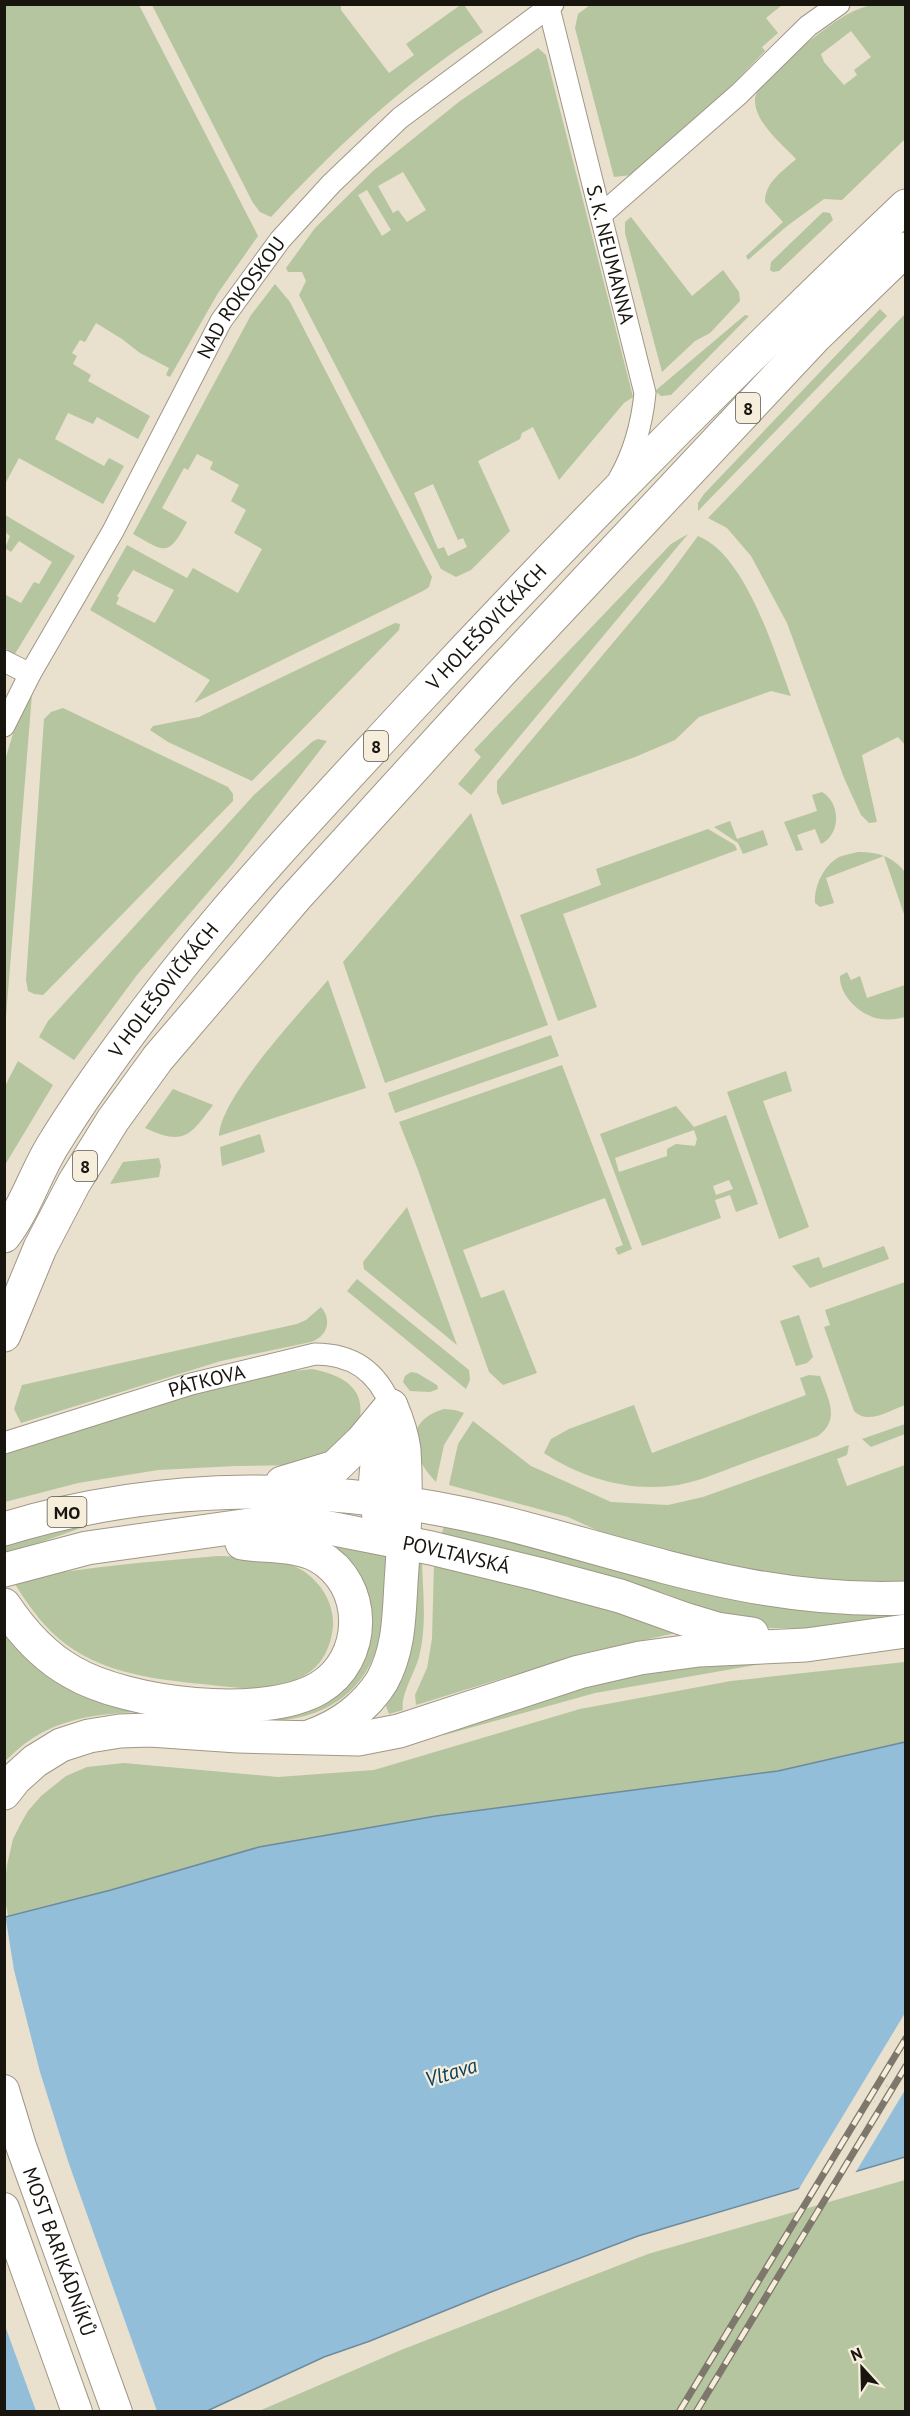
<svg xmlns="http://www.w3.org/2000/svg" width="910" height="2416" font-family="'PT Sans',sans-serif">
<style>
.green{fill:#b5c59f;fill-rule:evenodd}
.water{fill:#92beda;stroke:#6d8b9d;stroke-width:1.5;fill-rule:evenodd}
.pier{fill:#e9e0ce;fill-rule:evenodd}
.lines{fill:none;stroke-linecap:round;stroke-linejoin:round}
.minor-casing{stroke:#a09787;stroke-width:23}
.secondary-casing{stroke:#a09787;stroke-width:32}
.primary-casing{stroke:#a09787;stroke-width:35}
.minor{stroke:#fff;stroke-width:21}
.secondary{stroke:#fff;stroke-width:30}
.primary{stroke:#fff;stroke-width:33}
.rail-casing{stroke:#7e786c;stroke-width:7}
.rail{stroke:#f6eddb;stroke-width:4.5;stroke-dasharray:14;stroke-linecap:butt}
.labels{text-anchor:middle;dominant-baseline:central;stroke-width:4.5;stroke-linejoin:round;paint-order:stroke}
.shield{fill:#f6eddb;stroke:#5b564c;stroke-width:1.5}
.shield-label{font-size:18px;font-weight:bold;fill:#18150f}
.street-label{font-size:20px;fill:#18150f;stroke:#f6eddb}
.water-label{font-size:21px;font-style:italic;fill:#0a4460;stroke:#f6eddb}
</style>
<rect width="100%" height="100%" fill="#e9e0ce"/>
<!-- green -->
<path class="green" d="M5,4L139,5L258,236L218,293L170,377L166,375L169,368L140,353L122,339L96,323L85,342L80,340L72,353L77,356L73,364L91,375L88,381L150,416L138,439L97,417L93,424L68,413L55,439L104,466L109,458L124,466L103,504L19,458L5,484Z
M152,5H341V10L389,73L414,55L406,44L459,6L464,5L483,32C403,84 336,147 271,217L260,212L253,203Z
M590,5H782L766,18L778,33L762,47L765,51L717,100L632,175L614,177L575,28L578,14Z
M871,5H905V139L842,200L824,199L787,226L748,260L746,256L783,222L765,202C765,182 782,172 796,159C782,144 754,122 755,99C755,82 822,30 838,20C848,13 859,8 871,5ZM851,31L871,57L854,70L857,75L844,85L824,62L821,54Z
M538,48L546,55L633,397L624,403L559,480L533,427L522,433L520,439L478,461L510,531L471,570L456,577L441,569L299,295L306,281L302,272H288L286,268L315,228L373,171L460,101ZM403,172L426,210L407,222L398,210L393,213L378,186ZM367,190L391,230L382,236L358,195ZM433,484L458,540L463,538L467,547L448,556L444,547L438,549L414,493Z
M823,212L830,213L833,220L779,271L773,272L770,270L771,262Z
M631,217L692,296L723,270L739,292L740,301L710,333L695,341L662,372L625,233V222Z
M275,284L290,302L432,577L429,587L423,591L194,703L210,680L90,610L127,545L187,578L193,568L238,593L262,549L234,533L246,510L231,501L239,485L210,469L213,462L197,454L188,470L184,468L162,508L187,522C168,558 165,552 133,534L251,315ZM133,570L174,590L155,623L116,604L119,598L117,596Z
M880,309L887,316L698,511V503L704,494Z
M905,314V745L898,737L862,755L877,822L869,823L861,815L844,778L787,623L751,556L727,528L708,518Z
M745,315L749,316L671,395L661,396L655,391Z
M5,515L75,556L13,657L5,647L4,594L21,603L34,582L39,584L52,562L19,541L11,552L5,548L10,536L5,532Z
M688,534L471,795L458,784L481,757L474,750L671,544Z
M698,536C746,555 774,651 791,696L771,691L699,717L675,740L635,757L502,805L497,792V781L664,582Z
M395,623L400,624L399,630L252,781L168,742L150,730L153,726L199,717Z
M32,694L5,1029V760L20,711Z
M63,708L228,787L233,794V801L53,985L43,995L34,994L28,991L26,980L44,719L51,712Z
M318,739L327,741L234,862L137,975L74,1060L39,1037L48,1021L254,795L313,741Z
M822,792C841,803 841,835 821,844L815,829L797,835L803,850L796,851L784,822L817,811L812,795Z
M471,813L548,1025L385,1083L343,962Z
M730,821L737,839L763,830L768,845L743,854L738,843L714,827Z
M708,829L735,845L737,850L563,914L597,1007L558,1021L520,915L601,885L596,869Z
M858,852C878,852 892,856 905,872V917L884,856L826,878L834,903L820,907L815,903C814,887 823,866 839,857C845,855 852,853 858,852Z
M847,972L851,980L860,976L867,998L905,985V1017C898,1019 889,1020 881,1019C862,1017 839,996 840,976Z
M328,980L366,1088L219,1136C220,1097 301,1012 328,980Z
M551,1035L559,1056L395,1113L388,1093Z
M18,1061L53,1085L5,1165V1086Z
M562,1065L632,1249L618,1255L615,1248L623,1245L605,1198L463,1250L481,1298L504,1290L537,1373L503,1385L489,1372L418,1170L399,1122Z
M786,1071L792,1091L763,1101L809,1227L779,1239L727,1092Z
M173,1089L213,1105C190,1136 184,1146 145,1128Z
M676,1106L694,1127L726,1115L758,1204L736,1212L730,1195L715,1200L721,1218L642,1246L600,1134ZM694,1130L697,1139L695,1146L676,1144L667,1149V1156L619,1172L615,1158ZM729,1180L733,1189L716,1195L713,1186Z
M260,1134L265,1152L222,1166L220,1147Z
M159,1158L161,1166L159,1177L110,1184L123,1162Z
M407,1207L457,1345L364,1269L363,1262Z
M884,1246L889,1259L810,1288L792,1266L819,1257L823,1268Z
M357,1279L469,1370L470,1380L466,1389L347,1291Z
M905,1282V1405C889,1411 868,1425 854,1411L824,1327L830,1325L825,1310Z
M321,1307C332,1320 328,1336 311,1342L221,1361L21,1423L14,1409L22,1385L297,1324L306,1320Z
M799,1315L813,1357L807,1363L796,1366L780,1321Z
M312,1369C354,1377 372,1397 353,1439L303,1465L235,1466L158,1470L78,1483L5,1502V1454L191,1393L294,1371Z
M411,1372L417,1373L437,1385L438,1389L430,1392L410,1391L403,1382L405,1376Z
M809,1375L820,1376C828,1399 841,1419 818,1436C789,1447 760,1457 731,1468C712,1475 691,1484 670,1486C625,1491 580,1477 544,1453L551,1439L569,1429L634,1405L652,1453L806,1395L800,1378Z
M444,1409L455,1410L464,1413L444,1445L436,1482C411,1457 402,1421 444,1409Z
M473,1421L531,1466L611,1502L668,1505L703,1497L849,1445L847,1455L837,1459L847,1486L905,1465V1583L812,1581L773,1577L631,1546L568,1517L449,1485L458,1444Z
M905,1424V1434L871,1447L862,1439Z
M445,1523L905,1612V1623L805,1628H757L664,1593L441,1536Z
M92,1524L5,1555L4,1542Z
M337,1546L385,1556L387,1560C385,1584 386,1609 381,1633C368,1695 320,1723 259,1721L367,1647C380,1605 364,1581 337,1550Z
M218,1556C239,1557 264,1556 285,1563C313,1570 335,1598 333,1627C331,1644 325,1660 311,1671C301,1679 287,1684 274,1687C253,1691 232,1687 211,1685C164,1680 116,1676 76,1651C47,1633 30,1608 13,1581C80,1567 149,1562 218,1556Z
M422,1562C423,1594 427,1626 419,1657C415,1672 400,1696 403,1710L389,1714L386,1706C416,1667 413,1612 418,1565Z
M434,1564L631,1614L676,1633L584,1653L416,1705L415,1695L427,1668L432,1639Z
M4,1629L164,1712C119,1712 72,1713 33,1738C23,1744 14,1753 5,1761Z
M790,1659L595,1693L444,1735L437,1733L645,1667Z
M905,1662V1742L778,1771L436,1816L8,1916L4,1893L7,1865L13,1839L20,1825L28,1811L41,1796L66,1776L87,1767L124,1763L278,1777L374,1770L580,1709L731,1681Z
M905,2180V2411H259L401,2350L648,2254Z"/>
<!-- water -->
<path class="water" d="M905,1742V2157L638,2236L491,2292L370,2341L324,2357L207,2411L5,2412V1917L111,1890L259,1847L436,1816L778,1771ZM877,2079H882L892,2092L882,2105L867,2100L866,2086Z"/>
<!-- pier -->
<path class="pier" d="M5,1914L14,1970L40,2072L68,2161L157,2411H36L4,2323Z
M905,2013V2090L854,2175L797,2192ZM881,2082L887,2086L888,2095L884,2100L875,2102L870,2098L869,2088L874,2083Z"/>
<g class="lines">
<defs>
<g id="minor">
<path id="s1" d="M548,4L645,393C642,423 634,453 619,479"/>
<path d="M602,214L739,94L808,26L839,4"/>
<path d="M4,661L30,674"/>
<path id="s2" d="M4,726L30,674L113,531L221,321L280,240L331,184L400,118L553,4"/>
<path id="s3" d="M4,1443L191,1384L315,1354C352,1354 377,1371 391,1406"/>
</g>
<g id="secondary">
<path id="s4" d="M4,2090L21,2146L117,2412"/>
<path d="M4,2208L77,2412"/>
</g>
<g id="primary">
<path id="s5" d="M4,1236C25,1209 35,1174 53,1145C89,1086 131,1030 173,976C247,882 330,795 411,707C571,535 735,368 906,206"/>
<path d="M4,1335L40,1248L74,1183L113,1120L158,1058L295,898L499,674L814,338L906,249"/>
<path d="M282,1483L335,1467L362,1441L391,1406"/>
<path d="M381,1521C369,1492 379,1445 388,1416"/>
<path d="M4,1529C164,1480 334,1482 496,1521C636,1556 757,1604 906,1598"/>
<path id="s6" d="M4,1570L87,1548L265,1523L314,1525L431,1548L538,1574L620,1596L684,1619L717,1629L752,1634"/>
<path d="M4,1605C22,1632 43,1656 72,1672C126,1704 263,1721 319,1688C367,1660 369,1584 318,1556C295,1544 267,1547 242,1543"/>
<path d="M311,1736C340,1726 366,1707 382,1681C399,1650 399,1617 401,1583C404,1539 407,1494 404,1450C402,1434 397,1420 391,1406"/>
<path d="M4,1793L15,1779L35,1761L61,1745L89,1736L120,1731L150,1730L238,1736L358,1739L399,1731L579,1672L640,1658L699,1650L806,1645L906,1631"/>
</g>
</defs>
<!-- minor casing -->
<use href="#minor" class="minor-casing"/>
<!-- secondary casing -->
<use href="#secondary" class="secondary-casing"/>
<!-- primary casing -->
<use href="#primary" class="primary-casing"/>
<!-- minor -->
<use href="#minor" class="minor"/>
<!-- secondary -->
<use href="#secondary" class="secondary"/>
<!-- primary -->
<use href="#primary" class="primary"/>
<defs>
<path id="rail" d="M679,2412L906,2038
M696,2412L906,2066"/>
</defs>
<!-- rail casing -->
<use href="#rail" class="rail-casing"/>
<!-- rail -->
<use href="#rail" class="rail"/>
</g>
<g class="labels">
<!-- shield labels -->
<g class="shield">
<rect x="736" y="393" width="24" height="30" rx="4.5"/>
<rect x="364" y="731" width="24" height="30" rx="4.5"/>
<rect x="73" y="1151" width="24" height="30" rx="4.5"/>
<rect x="47.5" y="1497" width="39" height="30" rx="4.5"/>
</g>
<g class="shield-label">
<text x="748" y="408">8</text>
<text x="376" y="746">8</text>
<text x="85" y="1166">8</text>
<text x="67" y="1512">MO</text>
</g>
<!-- street labels -->
<g class="street-label">
<text stroke="none"><textPath href="#s1" startOffset="258">S. K. NEUMANNA</textPath></text>
<text stroke="none"><textPath href="#s2" startOffset="490">NAD ROKOSKOU</textPath></text>
<text stroke="none"><textPath href="#s5" startOffset="780">V HOLEŠOVIČKÁCH</textPath></text>
<text stroke="none"><textPath href="#s5" startOffset="294">V HOLEŠOVIČKÁCH</textPath></text>
<text stroke="none"><textPath href="#s3" startOffset="212">PÁTKOVA</textPath></text>
<text stroke="none"><textPath href="#s6" startOffset="460">POVLTAVSKÁ</textPath></text>
<text stroke="none"><textPath href="#s4" startOffset="171">MOST BARIKÁDNÍKŮ</textPath></text>
</g>
<!-- water labels -->
<g class="water-label">
<text transform="translate(451 2072) rotate(-17)">Vltava</text>
</g>
</g>
<!-- border -->
<rect width="910" height="2416" fill="none" stroke="#18150f" stroke-width="12"/>
<!-- north arrow -->
<g transform="translate(862 2368) rotate(338)" stroke="#f6eddb" stroke-width="4.5" paint-order="stroke">
<path d="M0-4.5L10 22L0 15L-10 22Z" fill="#18150f"/>
<text y="-9" font-size="16" font-weight="bold" text-anchor="middle" fill="#18150f">N</text>
</g>
</svg>
